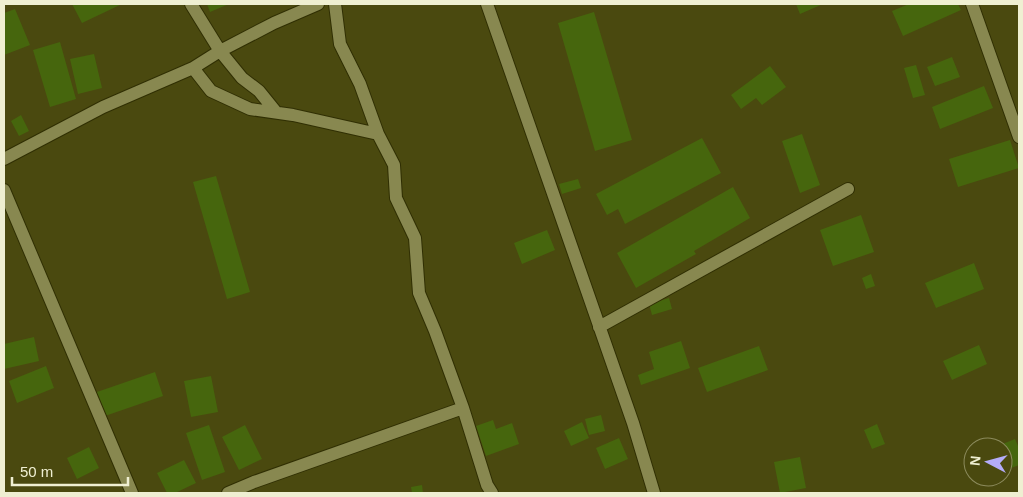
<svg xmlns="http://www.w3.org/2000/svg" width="1023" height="497" font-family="Arial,sans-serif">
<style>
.building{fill:#46660d}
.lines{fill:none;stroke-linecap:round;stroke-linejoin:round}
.minor-casing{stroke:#302f03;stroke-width:14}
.minor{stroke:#888850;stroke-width:12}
</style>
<rect width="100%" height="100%" fill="#4a490f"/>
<!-- building -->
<path class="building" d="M72,4H122L82,23Z
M207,4H229L210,12Z
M796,4H823L800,14Z
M909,4H958L961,10L903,36L892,11Z
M15,9L30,45L4,55V13Z
M594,12L632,140L595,151L558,23Z
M60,42L76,99L50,107L33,50Z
M94,54L102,88L78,94L70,59Z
M952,57L960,77L935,86L927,67Z
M916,65L925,95L913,98L904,68Z
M770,66L786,87L762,105L756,98L741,109L731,95Z
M984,86L993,108L940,129L932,107Z
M21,115L29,131L19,136L11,121Z
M802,134L820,185L800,193L782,141Z
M702,138L721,173L625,224L618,209L607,215L596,194Z
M1010,140L1019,168L958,187L949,159Z
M216,176L250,292L227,299L193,182Z
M578,179L581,188L562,194L559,184Z
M733,187L750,218L694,251L696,254L636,288L617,253Z
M861,215L874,252L833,266L820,230Z
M547,230L555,250L522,264L514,243Z
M974,263L984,289L936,308L925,283Z
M871,274L875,286L866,289L862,278Z
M669,298L672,309L652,315L649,304Z
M34,337L39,361L4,369V344Z
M681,341L690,368L641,385L638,375L654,369L649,352Z
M979,345L987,364L952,380L943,361Z
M759,346L768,370L707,392L698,368Z
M46,366L54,388L17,403L9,381Z
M155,372L163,396L102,417L94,393Z
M211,376L218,412L191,417L184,381Z
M601,415L605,431L589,435L585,419Z
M493,420L496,429L512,423L519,444L486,456L476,426Z
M582,422L589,438L571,446L564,431Z
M877,424L885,444L872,449L864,430Z
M209,425L225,472L202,480L186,433Z
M245,425L262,459L239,470L222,437Z
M619,438L628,459L605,469L596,448Z
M1015,439L1019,448V465L1003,471V447H995Z
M89,447L99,468L77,479L67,458Z
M800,457L806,488L780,493L774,462Z
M184,460L196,483L175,493H167L157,473Z
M422,485L423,493H412L411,487Z"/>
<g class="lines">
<defs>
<path id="minor" d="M191,4L220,51L242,78L259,91L276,112
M335,4L340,44L360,84L378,134L394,165L396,198L415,238L419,293L435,331L463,408L487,485L492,493
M487,4L633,423L654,493
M972,4L1019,137
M193,68L211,91L250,109L293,115L378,134
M4,159L103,107L193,68L220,51L274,23L318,4
M4,190L132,493
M599,327L848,189
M228,493L254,482L463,408"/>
</defs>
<!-- minor casing -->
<use href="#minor" class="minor-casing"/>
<!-- minor -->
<use href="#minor" class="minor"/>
</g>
<!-- border -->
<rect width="1023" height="497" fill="none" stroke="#efefd2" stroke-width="10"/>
<!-- north arrow -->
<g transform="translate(988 462) rotate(276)"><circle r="24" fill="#4a490f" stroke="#8c8b5d"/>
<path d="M0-4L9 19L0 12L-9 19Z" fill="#b4acf9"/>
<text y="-8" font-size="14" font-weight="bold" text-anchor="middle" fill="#efefd2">N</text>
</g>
<!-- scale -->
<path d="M12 477v8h116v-8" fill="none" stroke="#efefd2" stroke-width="2.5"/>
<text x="20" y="477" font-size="15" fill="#efefd2" stroke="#4a490f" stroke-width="4" paint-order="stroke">50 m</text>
</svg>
